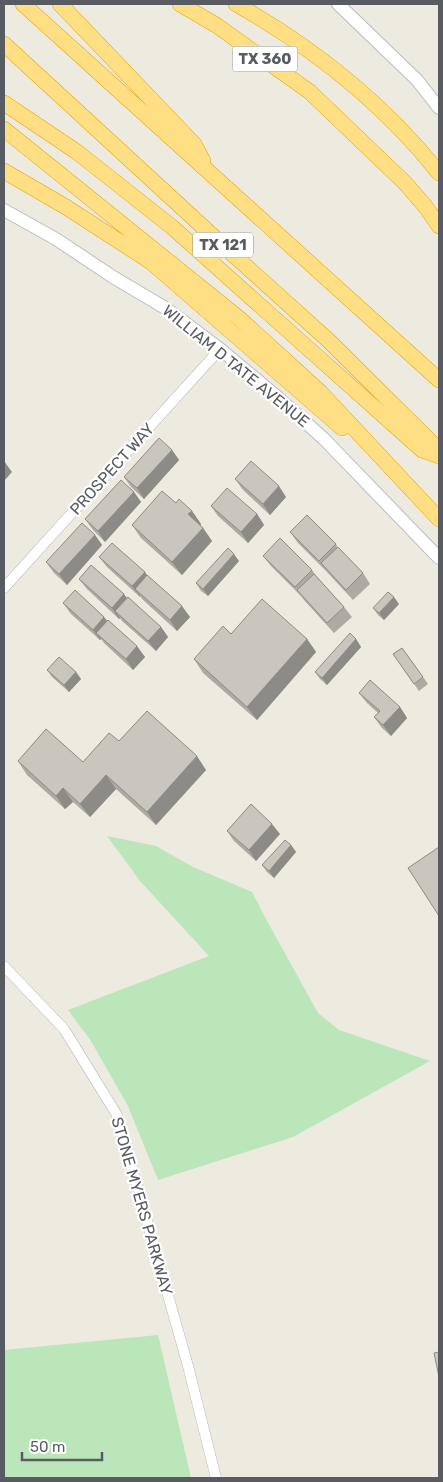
<svg xmlns="http://www.w3.org/2000/svg" width="443" height="1482" font-family="Rubik,sans-serif">
<style>
.green{fill:#bae6b9}
.lines{fill:none;stroke-linecap:round;stroke-linejoin:round}
.tertiary-casing{stroke:#b7bac0;stroke-width:11}
.secondary-casing{stroke:#b8bcc3;stroke-width:14}
.motorway-casing{stroke:#eca100;stroke-width:16}
.tertiary{stroke:#fff;stroke-width:10}
.secondary{stroke:#fff;stroke-width:12}
.motorway{stroke:#ffdf84;stroke-width:15}
.wall{fill:#adaaa3}
.shaded-wall{fill:#8d8b85}
.building{fill:#c9c6be;stroke:#8d8b85}
.labels{text-anchor:middle;dominant-baseline:central;stroke-width:4.5;stroke-linejoin:round;paint-order:stroke}
.shield{fill:#fff;stroke:#8a8d91;stroke-width:1}
.shield-label{font-size:15px;font-weight:bold;fill:#585c62}
.street-label{font-size:16px;fill:#585c62;stroke:#fff}
</style>
<rect width="100%" height="100%" fill="#edeadf"/>
<!-- green -->
<path class="green" d="M107,836L156,846L193,867L252,892L266,919L318,1013L339,1030L430,1061L293,1137L158,1180L128,1106L91,1041L68,1010L209,956L140,881Z
M158,1335L191,1478H4V1350Z"/>
<g class="lines">
<defs>
<path id="tertiary" d="M4,588L220,349
M4,966L64,1029L117,1115L188,1366L216,1478"/>
<path id="secondary" d="M338,4L417,80L439,108
M4,210L56,239L113,277L167,309L220,349L275,395L324,439L439,558"/>
<path id="motorway" d="M23,4L439,380
M60,4L194,144L203,161
M180,4L216,25L310,92L405,183L425,206L439,226
M236,4C312,47 384,104 439,173
M4,44L228,250L329,341L439,450
M4,103L77,152L172,227L422,450L439,456
M4,129L240,319L320,392L439,519
M4,171L66,207L151,262L342,428"/>
</defs>
<!-- tertiary casing -->
<use href="#tertiary" class="tertiary-casing"/>
<!-- secondary casing -->
<use href="#secondary" class="secondary-casing"/>
<!-- motorway casing -->
<use href="#motorway" class="motorway-casing"/>
<!-- tertiary -->
<use href="#tertiary" class="tertiary"/>
<!-- secondary -->
<use href="#secondary" class="secondary"/>
<!-- motorway -->
<use href="#motorway" class="motorway"/>
</g>
<!-- wall -->
<path class="wall" d="M172,450L179,460L144,499L131,487L124,477Z
M235,479L286,497L270,515L243,490Z
M134,492L141,502L105,542L93,530L85,519Z
M176,503L192,511L201,524L200,525L203,528L212,541L182,575L141,538L132,525Z
M211,506L257,514L264,525L248,543L218,516Z
M290,532L336,544L338,548L363,573L370,584L353,600L326,571L298,543Z
M95,535L102,545L67,585L54,573L46,562Z
M263,556L312,570L317,577L344,607L352,617L334,633L304,600L301,596L271,566Z
M99,557L145,572L147,576L190,617L177,631L142,599L140,596V597L107,567Z
M239,561L208,596L201,591L196,583Z
M79,579L127,598L161,627L168,637L156,651L122,621L120,618L119,619L87,589Z
M63,603L107,621L145,657L133,670L104,643L101,639L100,640L71,614Z
M399,604L384,620L378,615L373,608Z
M231,634L307,639L316,652L257,720L203,673L194,659Z
M356,639L361,647L327,685L320,679L315,672Z
M402,648L428,684L419,691L393,654Z
M47,670L76,672L81,679L69,692L52,677Z
M359,693L400,707L407,718L391,736L382,728L374,717L378,713L367,703Z
M119,741L206,770L156,825L116,789L90,817L73,802L65,809L27,775L18,761L83,762Z
M227,831L280,834L256,861L234,841Z
M291,845L296,852L274,878L267,872L262,865Z"/>
<!-- shaded-wall -->
<path class="shaded-wall" d="M172,450L179,460L144,499L137,488Z
M4,461L12,472L4,481Z
M279,486L286,497L270,515L263,504Z
M134,492L141,502L105,542L98,531Z
M192,511L201,524L198,528L188,514Z
M257,514L264,525L248,543L241,532Z
M203,528L212,541L182,575L172,562Z
M95,535L102,545L67,585L59,574Z
M234,554L239,561L208,596L203,589Z
M145,572L152,583L135,589L140,596V597L132,586Z
M124,594L132,605L115,611L120,618L119,619L112,608Z
M394,597L399,604L384,620L379,613Z
M182,606L190,617L177,631L170,620Z
M104,617L112,627L96,633L101,639L100,640L93,630Z
M161,627L168,637L156,651L148,641Z
M307,639L316,652L257,720L247,707Z
M356,639L361,647L327,685L322,678Z
M137,646L145,657L133,670L126,659Z
M76,672L81,679L69,692L64,685Z
M400,707L407,718L391,736L383,725Z
M197,756L206,770L156,825L147,812Z
M106,775L116,789L90,817L80,804Z
M63,788L73,802L65,809L56,796Z
M272,824L280,834L256,861L249,850Z
M291,845L296,852L274,878L269,871Z"/>
<!-- building -->
<path class="building" d="M159,438L172,450L137,488L124,477Z
M251,461L279,486L263,504L235,479Z
M121,480L134,492L98,531L85,519Z
M227,488L257,514L241,532L211,506Z
M162,491L176,503L179,499L192,511L188,514L203,528L172,562L132,525Z
M307,515L336,544L319,561L290,532Z
M82,523L95,535L59,574L46,562Z
M280,538L312,570L295,587L263,556Z
M112,543L145,572L132,586L99,557Z
M338,547L363,573L346,590L321,563Z
M228,548L234,554L203,589L196,583Z
M91,565L124,594L112,608L79,579Z
M314,574L344,607L327,623L297,590Z
M147,575L182,606L170,620L135,589Z
M75,590L104,617L93,630L63,603Z
M388,592L394,597L379,613L373,608Z
M128,597L161,627L148,641L115,611Z
M262,599L307,639L247,707L194,659L223,626L231,634Z
M108,620L137,646L126,659L96,633Z
M350,633L356,639L322,678L315,672Z
M402,648L423,677L414,684L393,654Z
M59,657L76,672L64,685L47,670Z
M370,680L400,707L383,725L374,717L380,711L359,693Z
M147,711L197,756L147,812L106,775L80,804L63,788L56,796L18,761L46,729L83,762L109,733L119,741Z
M251,804L272,824L249,850L227,831Z
M285,840L291,845L269,871L262,865Z
M439,847V916L408,868Z
M439,1352V1377L434,1353Z"/>
<g class="labels">
<!-- shield labels -->
<g class="shield">
<rect x="232.5" y="46.5" width="65" height="25" rx="4"/>
<rect x="193" y="232.5" width="60" height="25" rx="4"/>
</g>
<g class="shield-label">
<text x="265" y="59">TX 360</text>
<text x="223" y="245">TX 121</text>
</g>
<!-- street labels -->
<g class="street-label">
<text transform="translate(236 366) rotate(39)">WILLIAM D TATE AVENUE</text>
<text transform="translate(112 469) rotate(-48)">PROSPECT WAY</text>
<text transform="translate(142 1206) rotate(74)">STONE MYERS PARKWAY</text>
</g>
</g>
<!-- border -->
<rect width="443" height="1482" fill="none" stroke="#585c62" stroke-width="10"/>
<!-- scale -->
<path d="M22 1452v8h80v-8" fill="none" stroke="#585c62" stroke-width="2.5"/>
<text x="30" y="1452" font-size="15" fill="#585c62" stroke="#ffffff" stroke-width="4" paint-order="stroke">50 m</text>
</svg>
